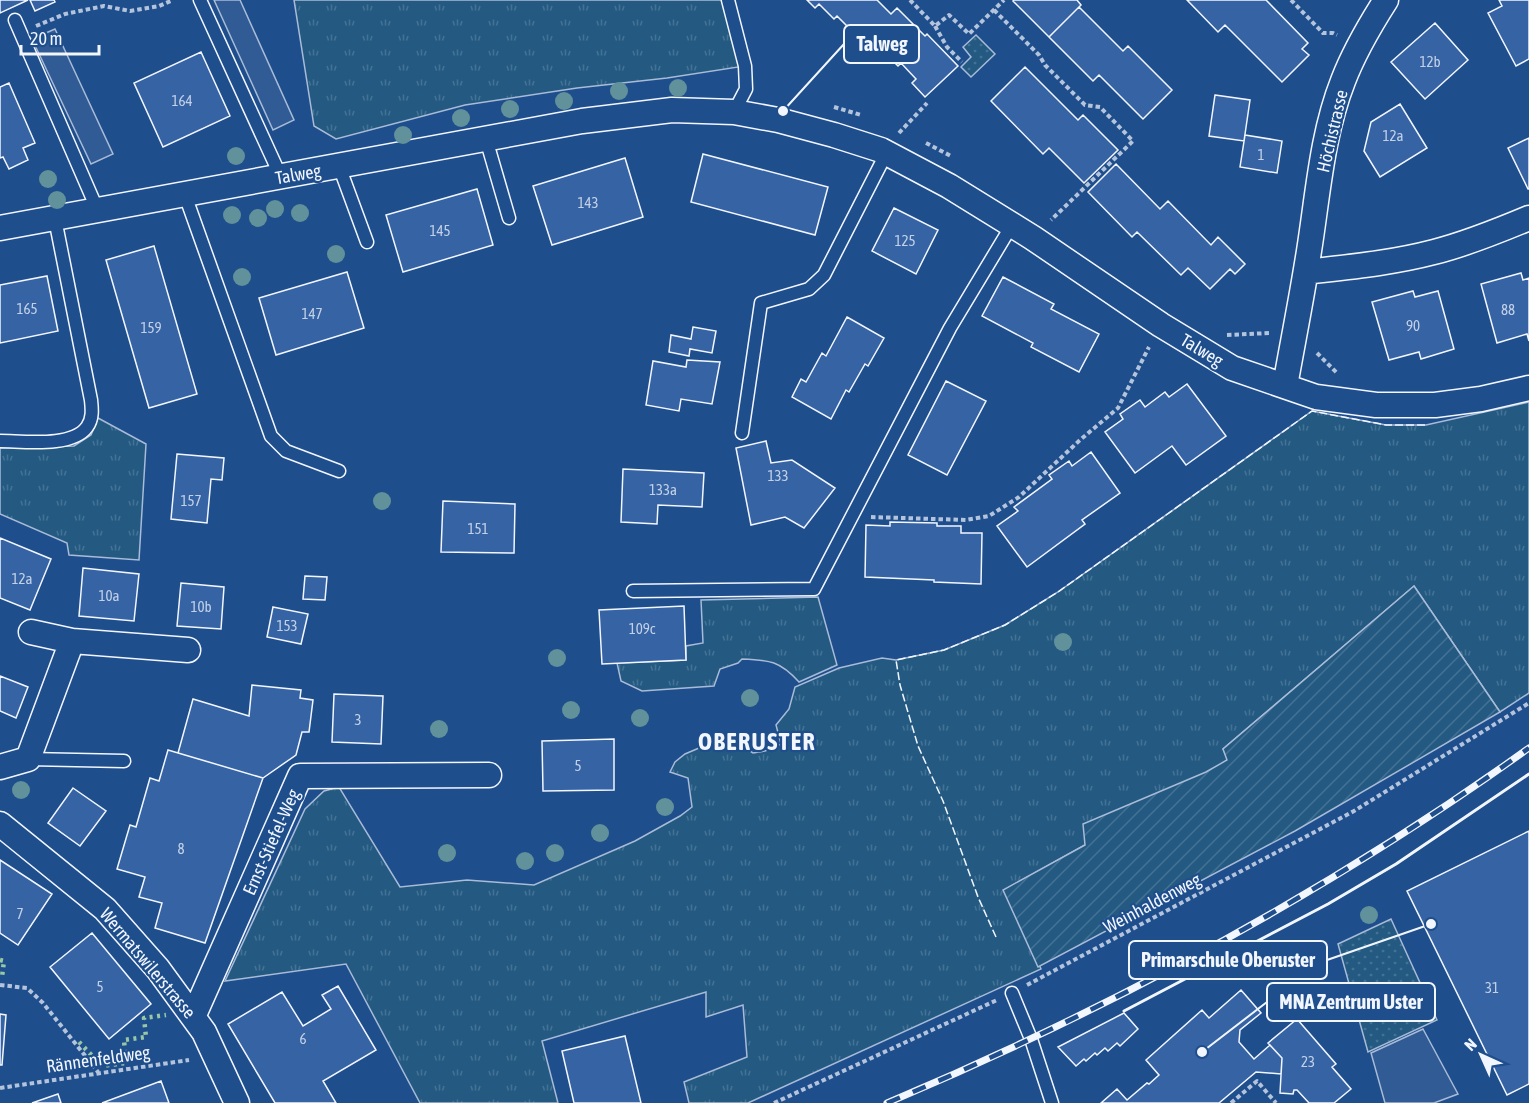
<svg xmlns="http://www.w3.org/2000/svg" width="1529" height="1103" font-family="'Asap Condensed',sans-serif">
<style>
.grass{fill:url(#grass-tufts);stroke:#a8bbd7;stroke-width:1.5}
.park{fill:url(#park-dots);stroke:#a8bbd7;stroke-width:1.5}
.garden{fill:url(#garden-furrows);stroke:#a8bbd7;stroke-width:1.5}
.parking{fill:#305b95;stroke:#a8bbd7;stroke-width:1.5}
.building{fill:#3563a3;stroke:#f2f6ff;stroke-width:1.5}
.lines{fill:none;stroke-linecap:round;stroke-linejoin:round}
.service-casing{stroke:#f2f6ff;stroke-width:15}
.minor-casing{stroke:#f2f6ff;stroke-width:27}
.path{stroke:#b3c4dc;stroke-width:4;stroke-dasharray:4.5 3;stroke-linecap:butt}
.service{stroke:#1f4e8c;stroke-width:12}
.minor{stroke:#1f4e8c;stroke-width:24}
.rail-casing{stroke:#f2f6ff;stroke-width:7}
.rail{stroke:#1f4e8c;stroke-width:4.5;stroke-dasharray:14;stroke-linecap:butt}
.hedge{stroke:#97c8a6;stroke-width:4.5;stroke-dasharray:3 4.5;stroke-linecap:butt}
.fence{stroke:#f2f6ff;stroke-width:1.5;stroke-dasharray:8 3;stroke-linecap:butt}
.wall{stroke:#f2f6ff;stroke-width:3}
.tree{fill:#61919a}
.labels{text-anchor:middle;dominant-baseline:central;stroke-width:4.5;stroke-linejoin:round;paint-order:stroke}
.number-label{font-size:15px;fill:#c3d1e8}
.street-label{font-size:18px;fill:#f2f6ff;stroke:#1f4e8c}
.district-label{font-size:24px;font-weight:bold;letter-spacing:1.5px;fill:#f2f6ff;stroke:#1f4e8c}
.leader{fill:none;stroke:#f2f6ff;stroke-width:2}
.callout-dot{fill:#f2f6ff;stroke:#1f4e8c;stroke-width:2}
.callout{fill:#1f4e8c;stroke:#f2f6ff;stroke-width:2}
.callout-label{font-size:20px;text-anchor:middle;font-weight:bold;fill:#f2f6ff}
</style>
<defs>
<pattern id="grass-tufts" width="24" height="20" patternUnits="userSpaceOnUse" patternTransform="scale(1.5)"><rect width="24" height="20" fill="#245a82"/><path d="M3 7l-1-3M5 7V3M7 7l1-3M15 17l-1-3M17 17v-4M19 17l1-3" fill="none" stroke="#447295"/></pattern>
<pattern id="park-dots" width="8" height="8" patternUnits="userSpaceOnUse" patternTransform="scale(1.5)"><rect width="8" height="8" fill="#245a82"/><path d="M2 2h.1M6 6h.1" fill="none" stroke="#447295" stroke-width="1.8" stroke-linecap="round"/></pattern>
<pattern id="garden-furrows" width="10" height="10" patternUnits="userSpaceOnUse" patternTransform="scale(1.5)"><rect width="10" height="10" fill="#245a82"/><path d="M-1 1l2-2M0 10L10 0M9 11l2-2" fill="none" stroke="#447295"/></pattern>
</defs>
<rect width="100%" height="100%" fill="#1f4e8c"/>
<!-- grass -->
<path class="grass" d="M294,0H729L745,66L667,78L577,88L465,105L336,139L314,126Z
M1529,402V693L1500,712L1414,586L1223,749L1228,760L1085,845L1004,890L1041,969L748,1103H689L684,1082L747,1057L743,1005L706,1017V992L542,1041L558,1103H420L346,964L225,981L305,809L324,791L339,787L400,887L467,880L534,885L635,841L680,816L692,807L688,778L670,772L675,762L685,754L720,739L737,743L753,753L765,751L781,744L776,725L789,709L795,687L839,668L882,658L896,660L944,650L1005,625L1058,592L1312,411L1386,425H1426Z
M98,418L146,444L139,560L69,555L67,543L0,514V448L74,446L91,435Z
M818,597L837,665L799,682C780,661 770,660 742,659L738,663L720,669L714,686L642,691L621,681L617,663L686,660V646L703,643L701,600Z"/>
<!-- park -->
<path class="park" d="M976,35L995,54L971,77L961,67L971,57L963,47Z
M1391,919L1437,1020L1368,1052L1338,944Z"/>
<!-- garden -->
<path class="garden" d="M1414,586L1500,712L1295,831L1038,967L1003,890L1085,845L1083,824L1206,772L1227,760L1223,749Z"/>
<!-- parking -->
<path class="parking" d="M214,0H240L294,120L273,130Z
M55,29L113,154L91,164L32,39Z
M1423,1029L1458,1094L1434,1103H1385L1371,1053Z"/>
<!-- building -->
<path class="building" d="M0,0H28L0,13Z
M30,0H54L55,2L35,11Z
M807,0H877L891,14L897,8L925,36L927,34L958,66L925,97L912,83L916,79L901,63L898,66L883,51L879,55L868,44L862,50L847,36L852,31L837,16L834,19L819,4L815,8Z
M1014,0H1077L1081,5L1049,37L1013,1Z
M1187,0H1266L1308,43L1302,49L1309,55L1282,82L1225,25L1218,32Z
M1499,0H1529V59L1516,66L1488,13L1502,6Z
M1079,7L1123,51L1128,46L1172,90L1143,119L1099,75L1093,81L1049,37Z
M1435,23L1468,60L1425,99L1391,62Z
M201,52L230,116L163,147L134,83Z
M1025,67L1078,120L1083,115L1118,150L1084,183L1049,148L1043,154L991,101Z
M9,83L35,143L23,148L28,160L9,169L3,157L0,158V87Z
M1215,95L1250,100L1244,141L1209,136Z
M1400,104L1427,148L1380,177L1364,151L1371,122Z
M1245,135L1282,141L1277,173L1240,167Z
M1529,138V189H1528L1508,148Z
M703,154L828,187L815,235L691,202Z
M625,158L643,217L552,245L533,186Z
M1116,164L1160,209L1168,201L1211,245L1218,237L1245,264L1235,274L1230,269L1210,289L1188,268L1181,275L1137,232L1132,237L1088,192Z
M477,189L493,245L403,272L386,215Z
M894,208L938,230L916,274L872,251Z
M154,246L197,394L149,408L106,260Z
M347,272L364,328L276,355L259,298Z
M1521,273L1523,280L1529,278V341L1527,334L1497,343L1481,284Z
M47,276L58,331L0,343V285Z
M1003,277L1054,304L1051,309L1099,334L1079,372L1031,347L1033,343L982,316Z
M1413,291L1415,297L1438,291L1454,349L1421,359L1419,352L1389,360L1372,302Z
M847,317L884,338L868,366L865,364L849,392L846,390L831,419L792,397L801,379L806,382L822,353L826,356Z
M693,327L716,331L712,353L690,349L689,356L669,352L671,335L691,339Z
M687,360L720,362L712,404L681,399L679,411L646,405L653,361L686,367Z
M946,381L986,401L947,475L908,455Z
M1187,384L1226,436L1186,465L1172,446L1135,473L1105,432L1123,419L1120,414L1140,400L1145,407L1165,392L1169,397Z
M766,441L771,463L792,460L835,488L804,528L785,517L751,525L736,448Z
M1091,452L1120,493L1082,520L1085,524L1027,567L997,526L1018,511L1014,507L1052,479L1049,475L1069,461L1072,466Z
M177,454L224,458L222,480L211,479L207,523L171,519Z
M623,469L704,473L702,507L658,505L657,524L621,522Z
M443,501L515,504L514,553L441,552Z
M890,522L937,523V526H961V533H982L981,584L934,582V580L865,577L866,525L890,526Z
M0,538L51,559L30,610L0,598Z
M83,568L139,574L134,621L79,616Z
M305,576L327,577L325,600L303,599Z
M181,583L224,587L221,629L177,626Z
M684,606L686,660L602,664L599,610Z
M273,607L308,614L301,644L267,637Z
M0,676L28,687L16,718L0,711Z
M252,685L301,690L300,698L313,700L309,732H302L296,755L263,778L178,753L193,699L249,716Z
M334,694L383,696L381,744L332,742Z
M614,739V790L543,791L542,741Z
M168,750L263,778L205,943L155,928L162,903L139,897L145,877L117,869L130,825L136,827L150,778L159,781Z
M73,788L106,811L80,846L48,823Z
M1529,831V1084L1507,1095L1407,891Z
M0,860L52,894L18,945L0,933Z
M92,933L151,1004L109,1039L50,967Z
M338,986L376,1050L323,1081L336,1103H275L228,1024L282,992L303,1026L331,1009L322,995Z
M1241,990L1261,1013L1240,1030L1239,1042L1254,1059L1270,1045L1282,1058L1281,1074L1256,1072L1219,1103H1101L1117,1089L1127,1100L1147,1083L1149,1084L1159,1075L1146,1060L1202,1010L1209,1018Z
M1124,1013L1138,1029L1120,1046L1117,1043L1108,1051L1105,1048L1097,1055L1095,1053L1086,1061L1084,1059L1076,1066L1058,1047Z
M0,1014L6,1015L2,1065H0Z
M1297,1019L1336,1064L1332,1067L1351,1089L1334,1103H1309L1297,1090H1294L1293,1094L1280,1093L1282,1058L1268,1043Z
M625,1036L641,1103H574L562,1051Z
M161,1081L169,1103H102Z
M58,1094L61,1103H32Z"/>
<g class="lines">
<defs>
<path id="service" d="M200,0L281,177
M728,0L745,66L746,89L734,112
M15,20L98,211
M486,139L509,218
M339,166L367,242
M185,195L271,436L286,451L339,471
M742,433L761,303L809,289L824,275L887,152
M0,441C23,441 72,448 87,427C93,419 92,409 91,400L55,219
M633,591L814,589L950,328L1012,225
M28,759L124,761
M1012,993L1031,1039L1052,1103"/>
<path id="minor" d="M0,228L582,121L672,110L734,112L778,120L834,135L881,150L949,186L1033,238L1161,325L1232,368L1316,397L1376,405H1435L1481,399L1529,388
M1306,272C1349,267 1392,263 1434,252C1466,244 1498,231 1529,218
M1285,386C1293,341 1302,296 1309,251C1318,194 1322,134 1343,81C1354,52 1370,25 1386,0
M31,632L72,641
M0,767L28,759L72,641L188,650
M0,824L105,909L158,969L204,1032L237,1103
M194,1015L300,776L489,775"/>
</defs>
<!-- service casing -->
<use href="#service" class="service-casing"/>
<!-- minor casing -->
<use href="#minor" class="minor-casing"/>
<!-- path -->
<path class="path" d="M910,0L935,26L949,15L969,34L1004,0
M1291,0L1323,33H1333L1337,35
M994,10L1039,55L1045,65L1085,105L1100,107L1133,141L1051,220
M36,26L65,14L104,6L130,11L159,6L173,0
M935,26L947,47L962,62
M834,107L861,115
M899,133L927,103
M926,143L951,156
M1227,335L1270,333
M1317,353L1337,373
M871,517L966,520L989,516L1019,497L1080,440L1118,408L1149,347
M0,985L27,988L43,1003L98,1072
M1027,985L1354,811L1529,703
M0,1088L189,1060
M774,1103L997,1000
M1231,1103L1257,1081L1276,1103"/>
<!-- service -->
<use href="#service" class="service"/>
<!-- minor -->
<use href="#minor" class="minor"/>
<defs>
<path id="rail" d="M887,1103C1112,1008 1330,891 1529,748"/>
</defs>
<!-- rail casing -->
<use href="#rail" class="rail-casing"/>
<!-- rail -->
<use href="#rail" class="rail"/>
<!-- hedge -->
<path class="hedge" d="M0,960L4,961L2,977
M79,1042L102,1066L126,1063L124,1040L146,1037L144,1018L166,1015"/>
<!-- fence -->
<path class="fence" d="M996,937L978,897L943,801L918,746L900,685L896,660L944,650L1005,625L1058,592L1312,411L1386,425H1426"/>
<!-- wall -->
<path class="wall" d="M1124,1011L1328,904L1396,864L1529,774"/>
</g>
<!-- trees -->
<g class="tree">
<circle cx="678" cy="88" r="9"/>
<circle cx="619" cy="91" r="9"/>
<circle cx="564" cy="101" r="9"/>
<circle cx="510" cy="109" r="9"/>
<circle cx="461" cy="118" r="9"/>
<circle cx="403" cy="135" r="9"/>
<circle cx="236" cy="156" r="9"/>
<circle cx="48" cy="179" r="9"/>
<circle cx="57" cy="200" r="9"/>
<circle cx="275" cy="209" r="9"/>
<circle cx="300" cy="213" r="9"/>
<circle cx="232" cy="215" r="9"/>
<circle cx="258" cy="218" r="9"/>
<circle cx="336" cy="254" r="9"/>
<circle cx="242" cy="277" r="9"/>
<circle cx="382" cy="501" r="9"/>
<circle cx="1063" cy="642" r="9"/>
<circle cx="557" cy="658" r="9"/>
<circle cx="750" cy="698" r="9"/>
<circle cx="571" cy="710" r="9"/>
<circle cx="640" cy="718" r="9"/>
<circle cx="439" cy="729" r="9"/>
<circle cx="21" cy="790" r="9"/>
<circle cx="665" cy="807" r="9"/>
<circle cx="600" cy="833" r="9"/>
<circle cx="447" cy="853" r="9"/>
<circle cx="555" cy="853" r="9"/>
<circle cx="525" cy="861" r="9"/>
<circle cx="1369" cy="915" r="9"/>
</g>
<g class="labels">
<!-- number labels -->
<g class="number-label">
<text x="1430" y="61">12b</text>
<text x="182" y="100">164</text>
<text x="1393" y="135">12a</text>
<text x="1261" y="154">1</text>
<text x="588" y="202">143</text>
<text x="440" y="230">145</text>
<text x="905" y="240">125</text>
<text x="27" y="308">165</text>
<text x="1508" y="309">88</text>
<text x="312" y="313">147</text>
<text x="1413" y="325">90</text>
<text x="151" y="327">159</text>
<text x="778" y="475">133</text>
<text x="663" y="489">133a</text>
<text x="191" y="500">157</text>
<text x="478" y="528">151</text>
<text x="22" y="578">12a</text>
<text x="109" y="595">10a</text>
<text x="201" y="606">10b</text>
<text x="287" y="625">153</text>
<text x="642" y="628">109c</text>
<text x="358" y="719">3</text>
<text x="578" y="765">5</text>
<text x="181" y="848">8</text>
<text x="20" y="913">7</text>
<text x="100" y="986">5</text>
<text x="1492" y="987">31</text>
<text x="303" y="1038">6</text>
<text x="1308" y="1061">23</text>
</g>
<!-- street labels -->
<g class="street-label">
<text transform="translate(1332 131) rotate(-77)">Höchistrasse</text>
<text transform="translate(298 174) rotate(-10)">Talweg</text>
<text transform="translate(1202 350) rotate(31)">Talweg</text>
<text transform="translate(271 842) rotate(-66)">Ernst-Stiefel-Weg</text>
<text transform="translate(1152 903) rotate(-28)">Weinhaldenweg</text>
<text transform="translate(148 963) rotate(50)">Wermatswilerstrasse</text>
<text transform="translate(98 1059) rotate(-8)">Rännenfeldweg</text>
</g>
<!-- district labels -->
<g class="district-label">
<text x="757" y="741">OBERUSTER</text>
</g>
</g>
<!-- callouts -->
<path class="leader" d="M783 111L844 44M1431 924L1327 960M1202 1052L1267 1002"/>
<g class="callout-dot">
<circle cx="783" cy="111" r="6"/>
<circle cx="1431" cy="924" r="6"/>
<circle cx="1202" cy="1052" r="6"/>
</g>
<g class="callout">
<rect x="844" y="25" width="75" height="38" rx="6"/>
<rect x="1129" y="941" width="198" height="38" rx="6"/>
<rect x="1267" y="983" width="168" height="38" rx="6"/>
</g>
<g class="callout-label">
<text x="882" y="51">Talweg</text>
<text x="1228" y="967">Primarschule Oberuster</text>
<text x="1351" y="1009">MNA Zentrum Uster</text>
</g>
<!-- north arrow -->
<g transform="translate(1481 1055) rotate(315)" stroke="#1f4e8c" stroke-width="4.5" paint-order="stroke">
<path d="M0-4.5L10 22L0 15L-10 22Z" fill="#f2f6ff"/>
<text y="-9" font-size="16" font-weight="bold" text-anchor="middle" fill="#f2f6ff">N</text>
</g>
<!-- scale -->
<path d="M21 45v9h78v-9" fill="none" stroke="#f2f6ff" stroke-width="3"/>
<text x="30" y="45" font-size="18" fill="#f2f6ff" stroke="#1f4e8c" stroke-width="4.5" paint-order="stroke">20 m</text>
</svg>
